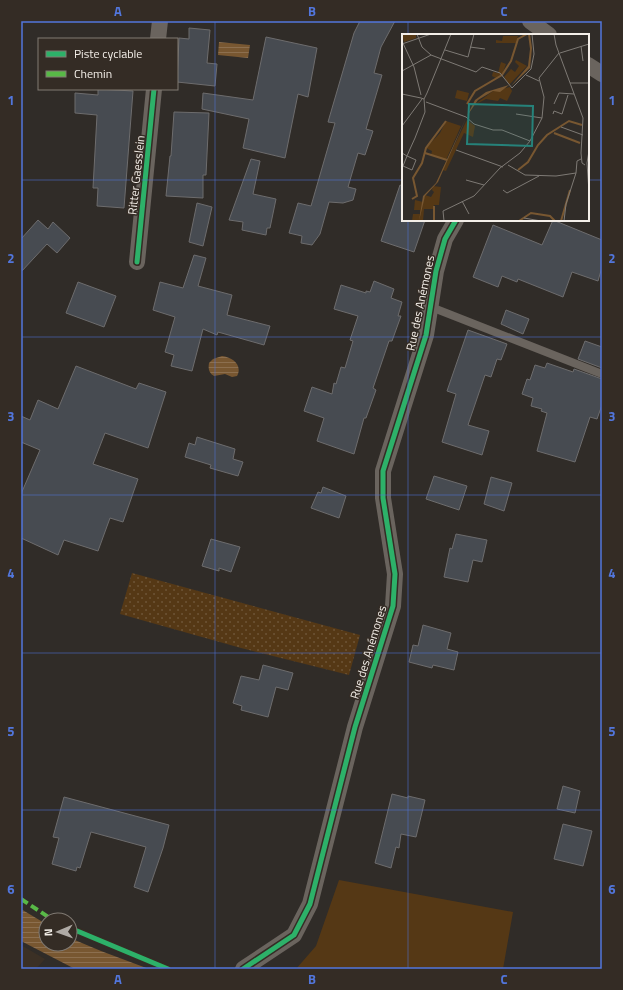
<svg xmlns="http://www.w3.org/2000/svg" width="623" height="990" font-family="'Titillium Web',sans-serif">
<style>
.built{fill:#3b3025}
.grass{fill:#553815}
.park{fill:url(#park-dots)}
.water{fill:url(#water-rules)}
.building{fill:#474b51;stroke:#6d6c6d}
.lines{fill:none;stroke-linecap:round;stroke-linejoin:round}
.service{stroke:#6a645e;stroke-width:8}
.minor{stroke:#6a645e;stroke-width:16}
.quiet{stroke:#58b947;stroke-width:4;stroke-dasharray:8 4;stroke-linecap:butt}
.cycleway-casing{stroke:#342c25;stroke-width:8}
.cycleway{stroke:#2db169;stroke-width:5}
.grid{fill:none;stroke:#5276dc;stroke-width:1;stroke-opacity:0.55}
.labels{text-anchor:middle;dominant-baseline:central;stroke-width:3;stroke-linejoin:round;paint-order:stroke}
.street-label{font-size:12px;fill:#f3eee8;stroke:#342c25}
.inset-river{fill:none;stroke:#785731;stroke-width:2}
.inset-road{fill:none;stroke:#7e7a75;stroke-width:1}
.view{fill:#26827a;fill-opacity:0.15;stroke:#26827a;stroke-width:2}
.inset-edge{fill:none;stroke:#f3eee8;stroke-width:2}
.neatline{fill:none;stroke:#5276dc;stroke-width:1.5}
.grid-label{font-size:13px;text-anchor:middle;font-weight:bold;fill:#5276dc}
</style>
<defs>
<pattern id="park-dots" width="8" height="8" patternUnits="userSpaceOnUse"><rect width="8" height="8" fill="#553815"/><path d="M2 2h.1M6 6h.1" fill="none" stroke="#6e5537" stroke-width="1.8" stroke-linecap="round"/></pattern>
<pattern id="water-rules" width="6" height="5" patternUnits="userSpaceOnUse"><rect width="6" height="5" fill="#785731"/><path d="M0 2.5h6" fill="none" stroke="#8c6f4f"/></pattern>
</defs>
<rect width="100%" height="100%" fill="#302c28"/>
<!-- built -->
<path class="built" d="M21,945L45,959L36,969H21Z"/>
<!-- grass -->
<path class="grass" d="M339,880L513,912L503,969H296L316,946Z"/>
<!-- park -->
<path class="park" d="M132,573L360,635L349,675L241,648L120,614Z"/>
<!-- water -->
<path class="water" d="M219,42L250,45L248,58L218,55Z
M222,356C232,357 243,365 237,376L232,377L225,374L214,376C209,373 208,369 209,363L213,359Z
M21,909L46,924V944H70V938L101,951L149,969H75L21,941Z"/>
<!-- building -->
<path class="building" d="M360,21H395L381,47L374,73L382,75L366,129L373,131L365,155L358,153L348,187L356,189L353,200L343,203L329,202L320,234L312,245L301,243L302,236L289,233L298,203L311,206L335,123L328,122L354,33Z
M189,28L210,30L207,63L217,64L215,86L177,82L179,38L189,39Z
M266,37L317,48L308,97L298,94L285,158L243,148L249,119L202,109L203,93L253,100Z
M98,89L133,91L124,208L97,206L98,188H93L97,115L75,113V93L98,95Z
M174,112L209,113L206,175H203V198L166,196L170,156H171Z
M251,159L260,161L253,194L276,199L270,228H267L266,235L242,230L243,222L229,220Z
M400,185L403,186V220H425L414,252L381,241Z
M197,203L212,207L203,246L189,242Z
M38,220L48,229L53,222L70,238L57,253L47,244L21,272V239Z
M553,220L602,240V267L598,281L572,272L563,297L518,279L517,282L502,276L498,287L473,277L493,225L542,245Z
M194,255L206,258L198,286L232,295L227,315L270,326L264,345L218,332L217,335L203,329L192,371L171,366L174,355L165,352L175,317L153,310L160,282L183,288Z
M374,281L394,289L391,298L402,302L398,316H401L392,341H389L373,388L376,390L366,418H364L354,454L317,441L324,418L304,411L312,387L332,394L334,383L336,384L341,367L345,368L353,341L350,340L358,316L334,309L341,285L366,293V291L370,292Z
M78,282L116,296L104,327L66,313Z
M506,310L529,319L523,334L501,324Z
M468,330L507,344L501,360L497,359L491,377L485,375L468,425L489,431L482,455L442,442L456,394L447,391Z
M585,341L602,347V368L578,359Z
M547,363L573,372L574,369L602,379V405L597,419L590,417L575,462L537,451L547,413L541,411L542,409L531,406L533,398L522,394L527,379L530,380L535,365L545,368Z
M76,366L136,389L139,383L166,392L148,448L105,433L93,464L138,479L123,522L110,518L98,551L64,540L58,555L21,538V494L40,450L21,442V416L30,420L38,400L58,409Z
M197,437L235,449L233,459L243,462L238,476L210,468L211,465L185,457L189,443L195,445Z
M434,476L467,486L459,510L426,499Z
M491,477L512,483L504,511L484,504Z
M323,487L346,496L339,518L311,508L318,492L321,493Z
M456,534L487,540L482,562L473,560L468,582L444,577L450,548L452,549Z
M211,539L240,547L231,572L219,568V571L202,566Z
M423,625L451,633L447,649L458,652L454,670L433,665L432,668L409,662L413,645L418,646Z
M263,665L293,673L288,690L276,687L268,717L241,710L242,706L233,703L241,676L259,680Z
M563,786L580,791L575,813L557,809Z
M392,794L408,798V796L425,800L416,837L401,834L399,848L396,847L391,868L375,863Z
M64,797L169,825L163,848L148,892L134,887L146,847L91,832L80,868L77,867L76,871L52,864L59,838L53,837Z
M563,824L592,831L583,866L554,859Z"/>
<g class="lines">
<!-- service -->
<path class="service" d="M431,307L602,374"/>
<!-- minor -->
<path class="minor" d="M530,21L549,35
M158,39L160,21
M588,65L602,74
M137,262L154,89
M243,969L294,935L310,904L355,727L393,606L395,574L383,498V471L426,335L436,271L445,239L456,220"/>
<!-- quiet -->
<path class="quiet" d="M21,899L53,920"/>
<defs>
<path id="cycleway" d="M137,262L154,89
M70,928L168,969
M243,969L294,935L310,904L355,727L393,606L395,574L383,498V471L426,335L436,271L445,239L456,220"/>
</defs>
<!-- cycleway casing -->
<use href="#cycleway" class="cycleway-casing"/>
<!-- cycleway -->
<use href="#cycleway" class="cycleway"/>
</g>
<!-- grid -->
<path class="grid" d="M215,21V969M408,21V35M21,180H403M588,180H602M408,220V969M21,337H602M21,495H602M21,653H602M21,810H602"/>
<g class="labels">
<!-- street labels -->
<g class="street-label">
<text transform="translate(136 175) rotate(-84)">Ritter Gaesslein</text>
<text transform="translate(420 303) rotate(-78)">Rue des Anémones</text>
<text transform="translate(368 652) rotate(-73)">Rue des Anémones</text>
</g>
</g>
<!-- overview -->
<g transform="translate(402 34)">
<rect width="187" height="187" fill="#302c28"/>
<path d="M101,2H116L114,9H94V6L100,7ZM114,26L125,32L107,51L102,43L109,35L113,38L117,32L113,28ZM99,28L104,30L100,41L94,44L90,42L91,38L96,39ZM55,56L67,59L65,67L53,64ZM65,86L73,92L71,103L62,99L44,137L40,136ZM31,152L39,153L37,171H32L31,175H22L21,187H10L11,180H18V176H12L13,166L21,168L23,161L29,163L32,158L30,156Z" fill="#553815"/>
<path d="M0,0H14V4L2,8ZM108,53L110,57L105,67L98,64L96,67L84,65L72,71L91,57ZM44,87L59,92L44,126L29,121L30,117L24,114L38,99Z" fill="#553815"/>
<path d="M126,0H128L130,14L128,34L109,52L126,32L128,15ZM107,51L98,58L91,57L76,66L65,82L73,66L84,58ZM64,84L36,148L23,162L17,187L21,162L34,149Z" fill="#785731"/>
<path class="inset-river" d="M65,70L73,57L100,41L109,27L116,5L125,0M152,99L178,109M23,119L45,126M116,136L126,128L136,111L145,101L167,87L180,91M10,165L15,162L11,144L20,129L24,114L44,87M32,172V187M117,187L129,179L148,182L153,187M159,187L168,156"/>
<path class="inset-road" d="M15,0L20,13L29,21L74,38L80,33L98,39L110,54L129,35L132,20L130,0M152,0L154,11L181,84L179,119L180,129L183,131M0,7L12,33L19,61M0,10L29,0M179,12L181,27M68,13L83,15M43,16L66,23L72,0M158,19L187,10M0,37L29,21M124,41L137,47M168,49H187M0,60L19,64M19,64L22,65L25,59L49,0M24,68L64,83L72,90L91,96H100L128,107M152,70L157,59L172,60M114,80L140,84M151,80L152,77L160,80L166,61M0,92L20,65M159,93L181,101M54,116L101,133M0,119L5,122L14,126L10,136L1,132L5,122L8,115L13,104L23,78L22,65M185,129L187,158M185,129L187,117M106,131L123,141L154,142L174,139L175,127L179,125M64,146L82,151M101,156L105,159L137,142M60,167L67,180M122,184L139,187M42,187L41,177L72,162L98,134L118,119L128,107L140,84L142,63L137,44L157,19M162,187L164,170L174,139"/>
<path class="view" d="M67,70L131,72L130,112L65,110Z"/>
<rect width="187" height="187" class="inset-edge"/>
</g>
<!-- border -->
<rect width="623" height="990" fill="none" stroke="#342c25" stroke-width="44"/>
<!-- legend -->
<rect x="38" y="38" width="140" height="52" fill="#342c25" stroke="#807a73"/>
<rect x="46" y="51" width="20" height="6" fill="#2db169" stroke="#807a73"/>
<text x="74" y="58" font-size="12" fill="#f3eee8">Piste cyclable</text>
<rect x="46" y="71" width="20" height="6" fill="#58b947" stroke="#807a73"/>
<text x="74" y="78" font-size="12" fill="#f3eee8">Chemin</text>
<!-- north arrow -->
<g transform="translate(58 932) rotate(268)"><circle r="19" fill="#342c25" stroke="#807a73"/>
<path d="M0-3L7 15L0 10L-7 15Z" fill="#afaaa5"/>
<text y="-6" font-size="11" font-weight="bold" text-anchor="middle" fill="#f3eee8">N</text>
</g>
<rect x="22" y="22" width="579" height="946" class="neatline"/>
<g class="grid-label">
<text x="118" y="16">A</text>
<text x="312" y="16">B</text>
<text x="504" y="16">C</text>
<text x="11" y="105">1</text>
<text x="612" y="105">1</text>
<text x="11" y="263">2</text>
<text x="612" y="263">2</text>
<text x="11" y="421">3</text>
<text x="612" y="421">3</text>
<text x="11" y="578">4</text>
<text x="612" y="578">4</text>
<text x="11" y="736">5</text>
<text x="612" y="736">5</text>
<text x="11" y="894">6</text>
<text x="612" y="894">6</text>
<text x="118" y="984">A</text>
<text x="312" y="984">B</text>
<text x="504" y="984">C</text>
</g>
</svg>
